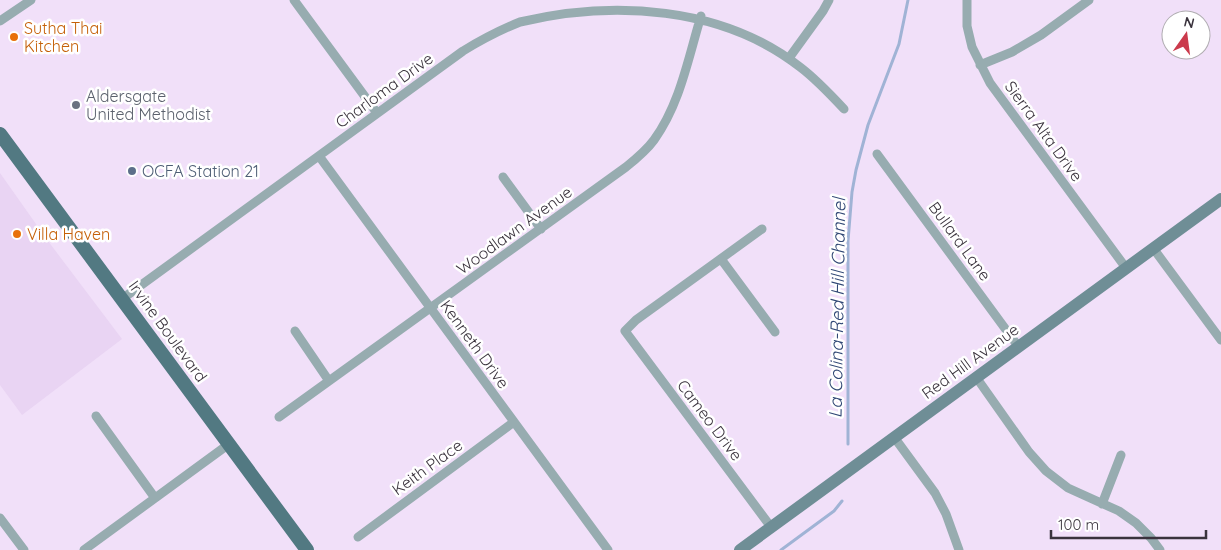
<svg xmlns="http://www.w3.org/2000/svg" width="1221" height="550" font-family="Quicksand,sans-serif">
<style>
.built{fill:#e9d4f3}
.lines{fill:none;stroke-linecap:round;stroke-linejoin:round}
.stream{stroke:#a0b3d5;stroke-width:3}
.street{stroke:#97acb0;stroke-width:9}
.secondary{stroke:#6f8e96;stroke-width:12}
.primary{stroke:#527982;stroke-width:14}
.food-dot{fill:#e8710a;stroke:#fff;stroke-width:2}
.worship-dot{fill:#6b7280;stroke:#fff;stroke-width:2}
.service-dot{fill:#5c6f8a;stroke:#fff;stroke-width:2}
.labels{text-anchor:middle;dominant-baseline:central;stroke-width:5;stroke-linejoin:round;paint-order:stroke}
.food-label{font-size:16px;fill:#c56008;stroke:#fff;text-anchor:start}
.street-label{font-size:16px;fill:#3a333d;stroke:#fff}
.worship-label{font-size:16px;fill:#5b616d;stroke:#fff;text-anchor:start}
.service-label{font-size:16px;fill:#4e5e75;stroke:#fff;text-anchor:start}
.water-label{font-size:18px;font-style:italic;fill:#2f4674;stroke:#fff}
</style>
<rect width="100%" height="100%" fill="#f1e0f9"/>
<!-- built -->
<path class="built" d="M0,173L48,241L122,339L22,415L0,385Z"/>
<g class="lines">
<!-- stream -->
<path class="stream" d="M848,444V241L852,192L856,170L868,125L899,44L908,0
M781,550L834,511L842,501"/>
<!-- street -->
<path class="street" d="M294,0L377,113
M967,0V26L972,47L990,83L1126,268
M0,21L31,0
M789,58L823,11L829,0
M980,65L1012,52L1041,35L1089,0
M877,154L1018,346
M319,156L608,550
M503,177L541,229
M762,229L636,320L625,331L771,527
M1153,248L1221,340
M721,259L775,332
M122,299L463,51C481,40 500,30 520,22C613,0 722,6 800,67C816,79 830,94 844,109
M295,331L329,381
M976,377L1029,452L1046,471L1068,488L1119,511L1136,523L1151,538L1160,550
M96,416L155,498
M279,417L626,167C636,159 646,151 654,140C680,104 688,59 701,16
M894,437L935,493L946,514L959,550
M1102,504L1121,455
M0,518L24,550
M358,537L514,422
M84,550L229,444"/>
<!-- secondary -->
<path class="secondary" d="M740,550L1221,199"/>
<!-- primary -->
<path class="primary" d="M0,134L307,550"/>
</g>
<!-- markers -->
<g class="food-dot">
<circle cx="14" cy="37" r="5"/>
<circle cx="17" cy="234" r="5"/>
</g>
<circle class="worship-dot" cx="76" cy="105" r="5"/>
<circle class="service-dot" cx="132" cy="171" r="5"/>
<g class="labels">
<!-- food labels -->
<g class="food-label">
<text x="24" y="28">Sutha Thai<tspan x="24" dy="18">Kitchen</tspan></text>
<text x="27" y="234">Villa Haven</text>
</g>
<!-- street labels -->
<g class="street-label">
<text transform="translate(384 90) rotate(-36)">Charloma Drive</text>
<text transform="translate(1044 131) rotate(54)">Sierra Alta Drive</text>
<text transform="translate(514 230) rotate(-36)">Woodlawn Avenue</text>
<text transform="translate(960 241) rotate(54)">Bullard Lane</text>
<text transform="translate(168 331) rotate(54)">Irvine Boulevard</text>
<text transform="translate(475 344) rotate(54)">Kenneth Drive</text>
<text transform="translate(970 361) rotate(-36)">Red Hill Avenue</text>
<text transform="translate(710 420) rotate(53)">Cameo Drive</text>
<text transform="translate(427 467) rotate(-36)">Keith Place</text>
</g>
<!-- worship labels -->
<g class="worship-label">
<text x="86" y="96">Aldersgate<tspan x="86" dy="18">United Methodist</tspan></text>
</g>
<!-- service labels -->
<g class="service-label">
<text x="142" y="171">OCFA Station 21</text>
</g>
<!-- water labels -->
<g class="water-label">
<text transform="translate(837 308) rotate(-89)">La Colina-Red Hill Channel</text>
</g>
</g>
<!-- north arrow -->
<g transform="translate(1186 35) rotate(14)"><circle r="24" fill="#ffffff" stroke="#b0adb1"/>
<path d="M0-4L9 19L0 12L-9 19Z" fill="#cb3a4c"/>
<text y="-8" font-size="14" font-weight="bold" text-anchor="middle" fill="#3a333d">N</text>
</g>
<!-- scale -->
<path d="M1051 530v8h155v-8" fill="none" stroke="#3a333d" stroke-width="2.5"/>
<text x="1058" y="530" font-size="15" fill="#3a333d" stroke="#ffffff" stroke-width="4" paint-order="stroke">100 m</text>
</svg>
